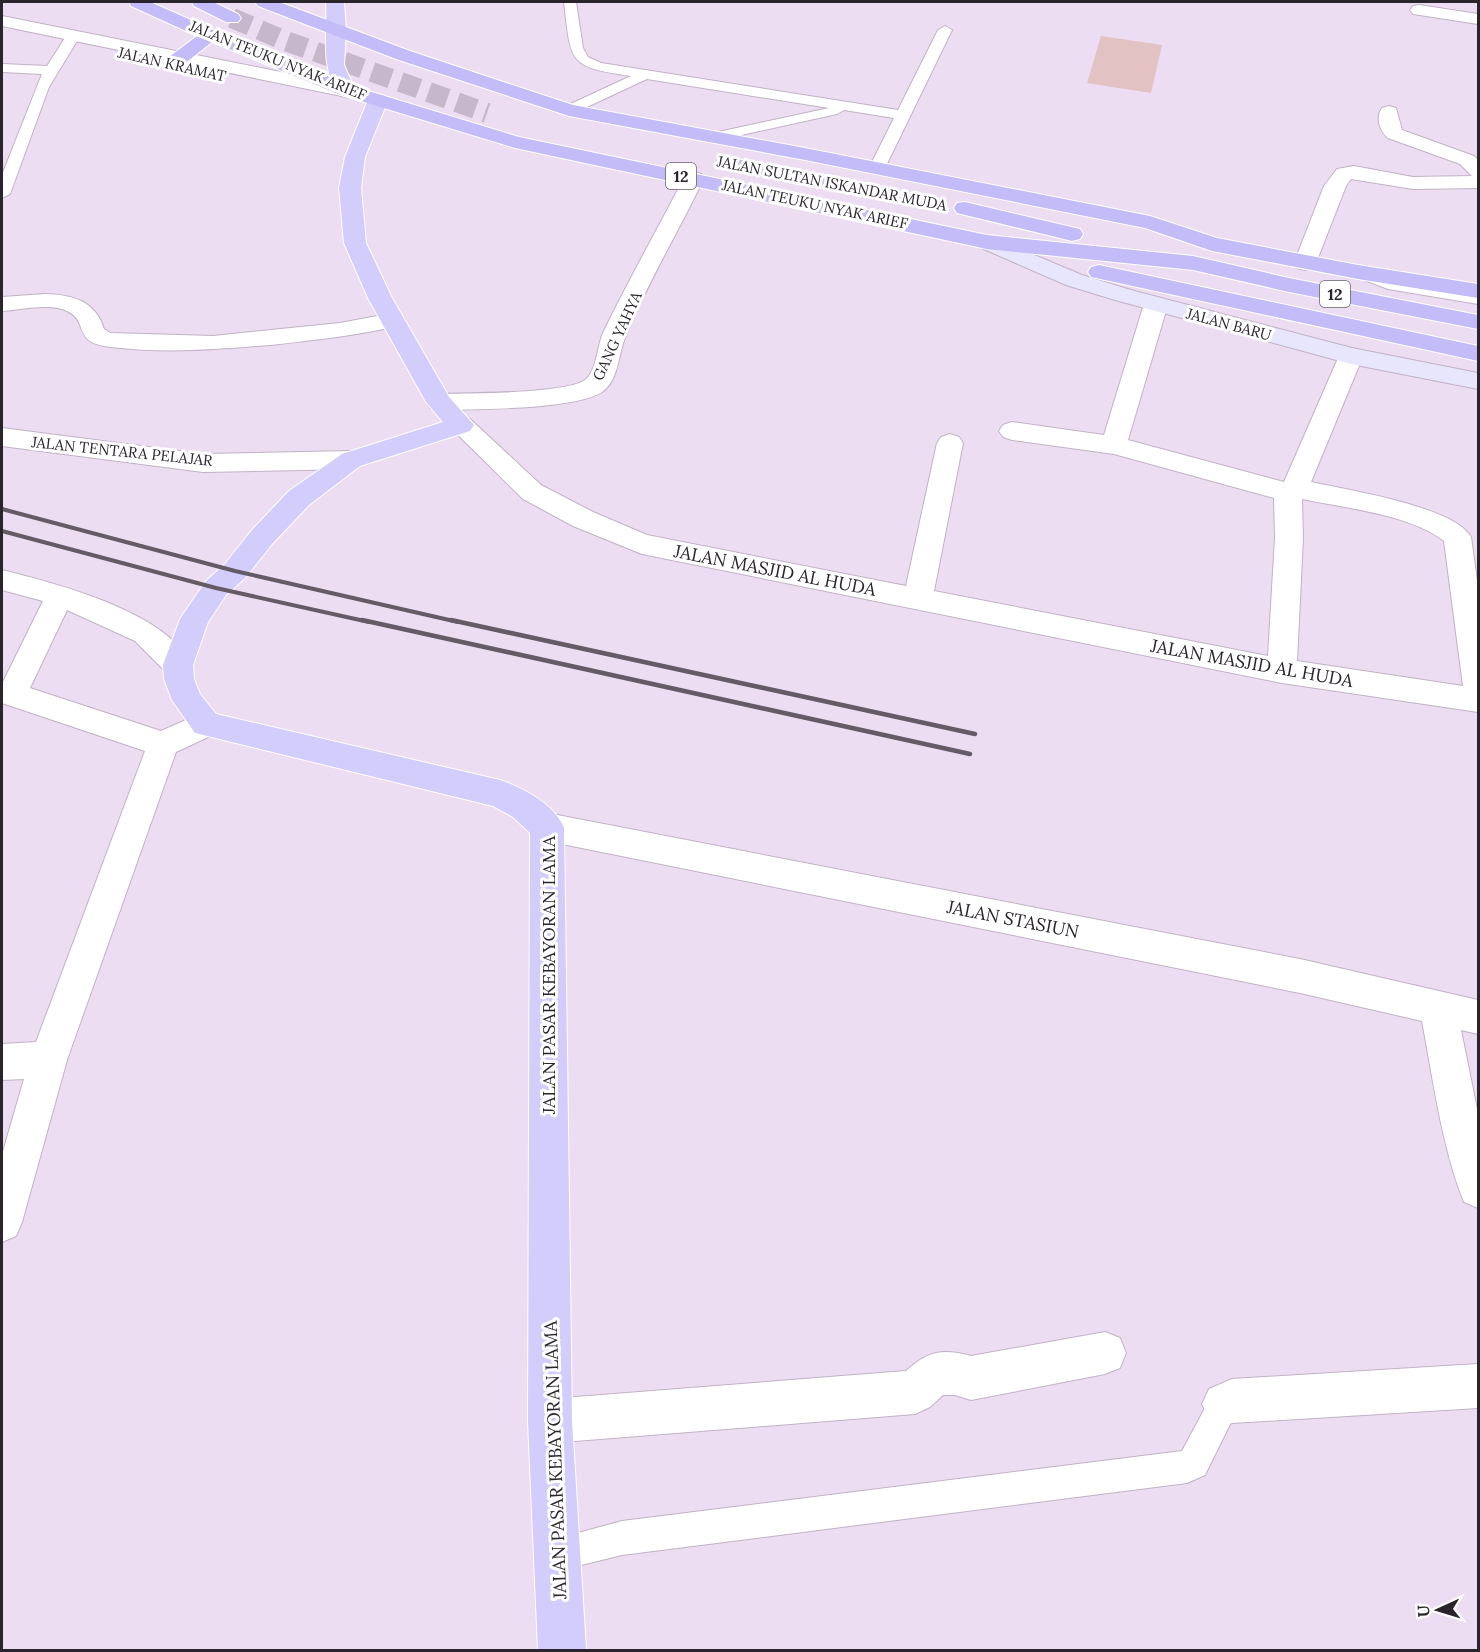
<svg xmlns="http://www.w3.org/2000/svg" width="1480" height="1652" font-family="Lora,serif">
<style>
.green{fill:#e2c2c2}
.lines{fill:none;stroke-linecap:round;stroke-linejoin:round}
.trunk-tunnel{stroke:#c6b8ca;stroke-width:20;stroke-dasharray:20 10;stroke-linecap:butt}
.service-casing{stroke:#c1b2c6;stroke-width:2}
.minor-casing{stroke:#c1b2c6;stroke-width:2}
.tertiary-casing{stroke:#c1b2c6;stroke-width:2}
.secondary-casing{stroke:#c1b2c6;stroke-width:2}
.primary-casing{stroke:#fff;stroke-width:2}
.trunk-casing{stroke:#fff;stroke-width:2}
.service{fill:#fff;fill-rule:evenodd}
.minor{fill:#fff;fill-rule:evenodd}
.tertiary{fill:#fff;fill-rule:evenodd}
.secondary{fill:#e8e6fc;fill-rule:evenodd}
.primary{fill:#d2cdfa;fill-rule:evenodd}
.trunk{fill:#c3bcf8;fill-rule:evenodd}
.rail-far1{stroke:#645b67;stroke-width:4}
.rail{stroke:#645b67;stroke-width:4.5}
.labels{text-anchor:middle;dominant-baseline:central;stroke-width:6;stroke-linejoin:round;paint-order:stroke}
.far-street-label{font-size:15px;fill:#2a242c;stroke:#fff}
.shield{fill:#fff;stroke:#6a666b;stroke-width:1.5}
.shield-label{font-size:16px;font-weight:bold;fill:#2a242c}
.street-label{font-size:18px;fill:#2a242c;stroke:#fff}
</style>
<rect width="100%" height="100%" fill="#edddf2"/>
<!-- green -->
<path class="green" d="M1101,36L1162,45L1151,93L1087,83Z"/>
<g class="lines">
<!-- trunk-tunnel -->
<path class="trunk-tunnel" d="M232,18L283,40L487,113"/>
<defs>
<path id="service" d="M564,2H576L583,48L588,57L601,63L898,110L938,30L945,26L952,30L885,168L877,173L869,168L894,118L844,110L837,114L714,141L709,140L707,137L709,134L829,108L647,79L574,113H564L562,110L564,107L631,76C568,67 571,63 564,2Z
M70,37L77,41L49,87L10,194L2,198V175L42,74L2,72V64L47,66L65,38Z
M1360,268L1392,280L1478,294V304L1388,289L1354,276L1352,273Z
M1224,1388L1235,1393L1240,1404L1205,1475L1187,1483L622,1555L557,1571L545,1566L540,1554L545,1542L622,1521L1182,1451L1213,1393Z"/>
<path id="minor" d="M1419,5L1478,14V24L1413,14L1410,10L1413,6Z
M1389,106L1396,108L1402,130L1474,156L1478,160V188L1413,189L1351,179L1346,186L1316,263L1313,268L1305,270L1297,268L1294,263L1324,186L1337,169L1354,166L1413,177L1472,176L1460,164L1388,138C1380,131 1375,118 1382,108Z
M694,172L701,174L704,178C679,231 647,283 625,338C618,355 619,380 602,392C574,410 475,409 439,410L430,408L426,402L430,396L439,394C467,393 565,394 585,380C597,371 597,346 603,333C628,281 657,230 684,178L687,174Z
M45,294C72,295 95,300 104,329L110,333L213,336L340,323L393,313L401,315L405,320L401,325C361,335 321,339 280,344C224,349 167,354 111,347C72,343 89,323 69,312C51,302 21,310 2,311V297Z
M1156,297L1164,299L1168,304L1128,440L1284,482L1339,356L1342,351L1351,348L1360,351L1363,356L1311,482C1347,490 1453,506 1471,537L1478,588V712L1282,683L642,554L573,526L523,499L448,425L452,419L461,417L470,419L541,485L593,512L647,535L906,586L937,443L941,437L950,434L959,437L963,443L934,591L1268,656L1275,538L1274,498L1114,454L1012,440L1003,437L999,431L1003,425L1012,422L1104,435L1144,304L1148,299ZM1302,499C1344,508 1409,514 1444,541L1463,686L1297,661L1303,538Z
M2,570C58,584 164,611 193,665L189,673L178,677L167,673L135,641L67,610L30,688L161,731L206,711L217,715L222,724L217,733L176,752L67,1060L22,1222L16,1236L2,1242V1155L24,1079L2,1080V1044L36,1042L145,751L2,703V684L43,601L2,590Z
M547,813L1300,959L1478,1000V1034L1461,1030L1478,1114V1208L1464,1202C1442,1148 1433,1079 1422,1021L1300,993L547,841L535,837L530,827L535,817Z
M1105,1332L1120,1338L1126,1353L1120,1368L1105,1374L971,1400L955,1395H943L930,1407L915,1414L550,1443L534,1437L528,1421L534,1405L550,1399L906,1371C927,1351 943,1348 971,1356Z
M1478,1364V1408L1232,1423L1224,1426L1209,1419L1202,1404L1209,1389L1232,1379Z"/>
<path id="tertiary" d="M2,16L361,88L368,90L371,94L368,98L361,100L2,26Z
M2,428L203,454L351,451L360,454L364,460L360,466L351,469L203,472L2,446Z"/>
<path id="secondary" d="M987,235L1082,275L1131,290L1352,348L1478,373V389L1351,364L1115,300L1066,285L979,247L976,242L979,237Z"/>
<path id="primary" d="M326,2H344L346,31L344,65L355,90L352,94H338C320,67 328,33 326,2Z
M378,94L385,96L388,100L365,157L361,188L366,243L392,298L449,397L474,425L470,431L360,466L309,505L272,544L245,578L226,595L208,622L193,665L194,679L200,694L216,714L500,780C525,789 552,803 564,827L572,1421L586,1650H538L528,1421L530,833L513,817L493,806L195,733L172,700L164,679L163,665L180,619L206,581L225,564L252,530L289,491L342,454L443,422L426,402L368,298L344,243L339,188L345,157L368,100L371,96Z"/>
<path id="trunk" d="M129,2H150L216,31L352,86L519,137L987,235L1193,256L1289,278L1478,315V329L1289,292L1193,270L987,249L515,148L338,94L212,42L179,68H165L163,64L165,60L197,36L131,6Z
M192,2H213L238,14L241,18L238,22H226L194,6Z
M255,2H279L410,51L573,105L805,148L1150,216L1217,238L1358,265L1478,284V298L1358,279L1212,251L1145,228L805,160L569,116L396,59L258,6Z
M737,159L884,187L891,189L895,193L891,197L884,199L730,169L727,165L730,161Z
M965,202L1080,229L1083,234L1080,239L1072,241L957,213L954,208L957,203Z
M1099,265L1478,346V361L1091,277L1088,272L1091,267Z"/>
</defs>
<!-- service casing -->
<use href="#service" class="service-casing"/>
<!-- minor casing -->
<use href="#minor" class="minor-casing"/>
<!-- tertiary casing -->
<use href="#tertiary" class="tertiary-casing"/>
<!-- secondary casing -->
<use href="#secondary" class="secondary-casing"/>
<!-- primary casing -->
<use href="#primary" class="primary-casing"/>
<!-- trunk casing -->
<use href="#trunk" class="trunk-casing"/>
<!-- service -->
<use href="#service" class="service"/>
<!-- minor -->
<use href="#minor" class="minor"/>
<!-- tertiary -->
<use href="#tertiary" class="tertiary"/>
<!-- secondary -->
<use href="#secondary" class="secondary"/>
<!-- primary -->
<use href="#primary" class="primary"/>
<!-- trunk -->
<use href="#trunk" class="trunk"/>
<!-- rail-far1 -->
<path class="rail-far1" d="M2,509L235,571L458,622
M2,531L216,588L369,622"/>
<!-- rail -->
<path class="rail" d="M362,620L970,754
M451,620L975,734"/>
</g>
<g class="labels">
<!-- far-street labels -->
<g class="far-street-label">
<text transform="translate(278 60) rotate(22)">JALAN TEUKU NYAK ARIEF</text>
<text transform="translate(172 64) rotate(13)">JALAN KRAMAT</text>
<text transform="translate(832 183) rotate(11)">JALAN SULTAN ISKANDAR MUDA</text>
<text transform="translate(815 204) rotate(12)">JALAN TEUKU NYAK ARIEF</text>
<text transform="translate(1229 324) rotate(15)">JALAN BARU</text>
<text transform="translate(617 336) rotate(-65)">GANG YAHYA</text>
<text transform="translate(122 451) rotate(6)">JALAN TENTARA PELAJAR</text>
</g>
<!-- shield labels -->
<g class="shield">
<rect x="666" y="163" width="30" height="26" rx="4.5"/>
<rect x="1320" y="281" width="30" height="26" rx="4.5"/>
</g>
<g class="shield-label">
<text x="681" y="176">12</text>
<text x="1335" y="294">12</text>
</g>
<!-- street labels -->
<g class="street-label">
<text transform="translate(775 570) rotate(11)">JALAN MASJID AL HUDA</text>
<text transform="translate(1252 663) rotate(10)">JALAN MASJID AL HUDA</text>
<text transform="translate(1013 919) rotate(11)">JALAN STASIUN</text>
<text transform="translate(548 975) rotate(-90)">JALAN PASAR KEBAYORAN LAMA</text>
<text transform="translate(555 1460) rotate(-92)">JALAN PASAR KEBAYORAN LAMA</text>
</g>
</g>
<!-- border -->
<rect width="1480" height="1652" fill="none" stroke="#2a242c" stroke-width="6"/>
<!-- north arrow -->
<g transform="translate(1438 1610) rotate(266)" stroke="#ffffff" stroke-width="4.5" paint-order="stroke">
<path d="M0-4.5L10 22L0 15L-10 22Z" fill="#2a242c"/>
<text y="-9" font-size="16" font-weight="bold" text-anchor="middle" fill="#2a242c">U</text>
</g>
</svg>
